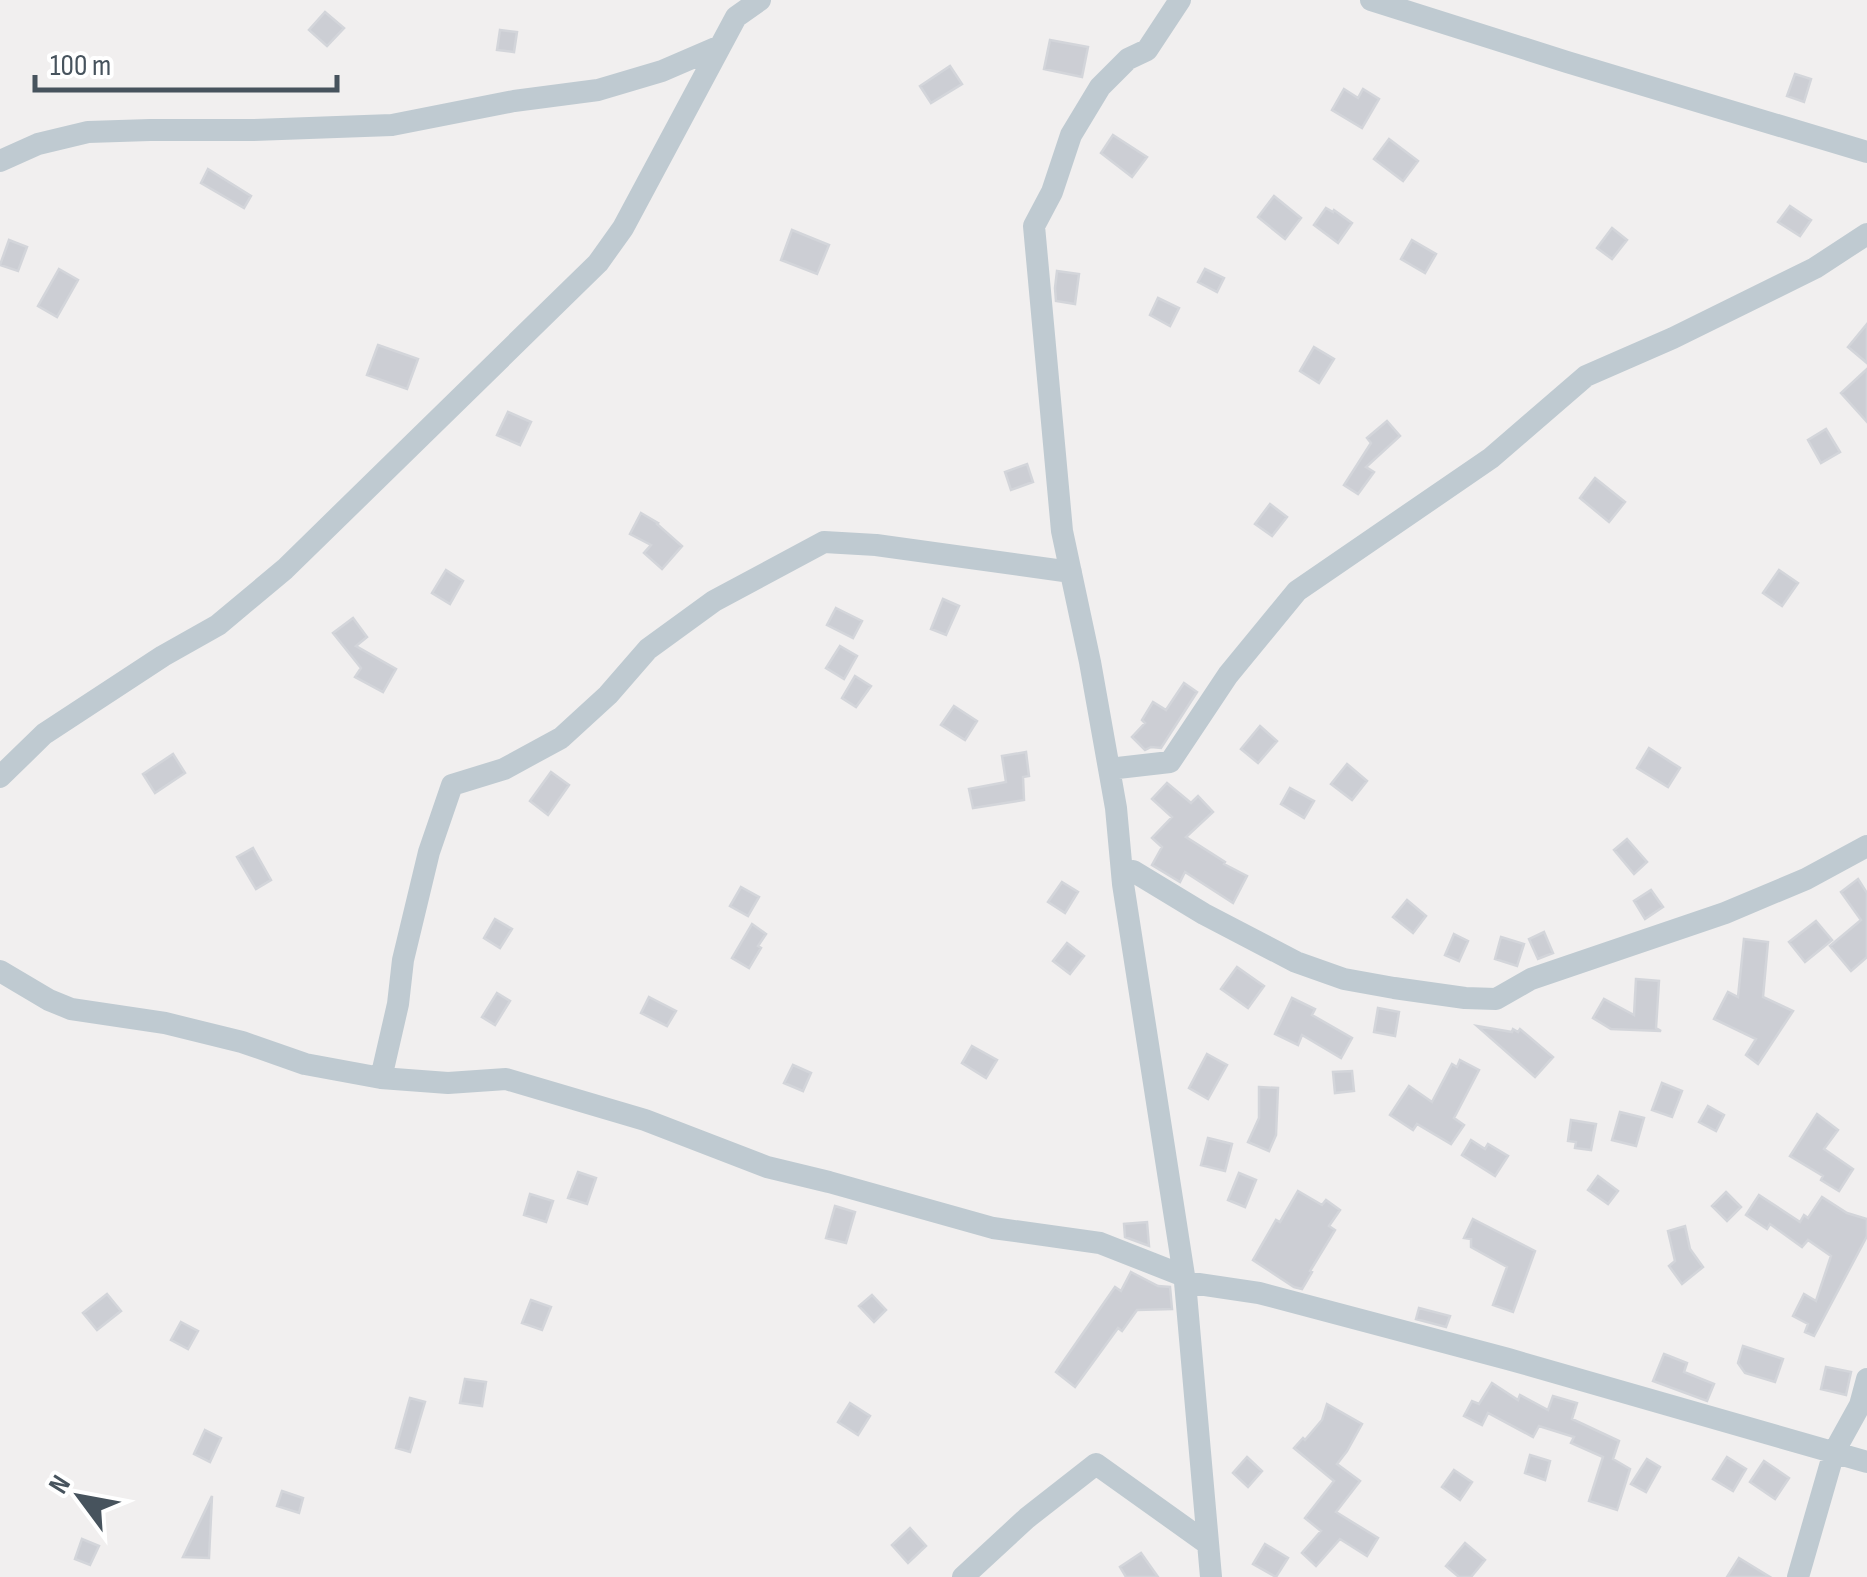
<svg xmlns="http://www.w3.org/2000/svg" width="1867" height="1577" font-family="'Sofia Sans Condensed',sans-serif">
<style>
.building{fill:#ccced4;stroke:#d3d5da;stroke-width:2.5}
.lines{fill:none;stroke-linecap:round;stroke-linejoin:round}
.minor{stroke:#bfcad1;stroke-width:22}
</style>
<rect width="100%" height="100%" fill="#f1efef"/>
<!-- building -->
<path class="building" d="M325,12L344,28L327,46L309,30Z
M500,30L517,32L514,52L497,50Z
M1050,40L1088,47L1082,77L1044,69Z
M950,66L962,84L931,103L920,86Z
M1795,74L1811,79L1804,102L1787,96Z
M1344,89L1358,98L1363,89L1379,99L1362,128L1332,110Z
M1113,135L1147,157L1132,177L1101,153Z
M1389,139L1418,161L1403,181L1374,159Z
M208,169L251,196L244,208L201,183Z
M1274,196L1301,218L1285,239L1258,217Z
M1790,206L1811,220L1800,236L1778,222Z
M1326,208L1333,212L1334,210L1352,223L1338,243L1314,225Z
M1612,228L1627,240L1612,259L1597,248Z
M792,230L829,245L817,274L781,260Z
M9,240L27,247L18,271L0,265Z
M1412,240L1436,254L1425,273L1401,259Z
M59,269L78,280L57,317L38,306Z
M1205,269L1224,278L1217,292L1198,282Z
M1057,271L1079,274L1075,304L1056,301L1055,288Z
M1158,298L1179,308L1170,326L1150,315Z
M1867,324V363L1848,347Z
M378,345L418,359L407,389L367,375Z
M1314,347L1334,359L1319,383L1300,371Z
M1867,369V422L1841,393Z
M508,412L531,422L520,445L497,435Z
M1387,421L1400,436L1366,467L1374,472L1358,494L1344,485L1371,443L1367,438Z
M1826,429L1840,452L1821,463L1808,440Z
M1027,464L1033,482L1011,490L1005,472Z
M1595,478L1625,502L1609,522L1580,498Z
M1270,504L1287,517L1272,536L1255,524Z
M641,513L658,523L657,524L682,546L662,569L644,553L651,545L630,534Z
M446,570L463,581L450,604L432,593Z
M1779,570L1798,583L1782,606L1763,593Z
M943,599L959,606L946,635L931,629Z
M836,608L862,621L853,638L827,625Z
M353,618L367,637L356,646L396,669L383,692L355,677L361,668L333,633Z
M840,646L857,656L844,679L826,668Z
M855,676L871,686L856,707L842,698Z
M1184,683L1197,692L1161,748L1151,747L1145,750L1132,737L1145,723L1142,720L1153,702L1166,710Z
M954,706L977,721L965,740L941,725Z
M1260,726L1277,741L1258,763L1241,749Z
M1649,748L1680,768L1668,787L1637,768Z
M1026,752L1029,776L1023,777L1024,800L973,808L969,789L1006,782L1002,756Z
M173,754L185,773L155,793L143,774Z
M1347,764L1367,781L1352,800L1331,784Z
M551,772L569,785L548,815L530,801Z
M1167,783L1191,803L1198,796L1213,812L1186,837L1225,862L1224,864L1247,876L1233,903L1185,872L1180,882L1152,865L1162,847L1152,838L1172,817L1152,799Z
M1290,788L1314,801L1304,818L1281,804Z
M1627,839L1647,862L1634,874L1614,850Z
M253,848L271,880L256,889L237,857Z
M1858,879L1867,893V957L1851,971L1830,946L1861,920L1841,892Z
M1062,882L1078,892L1065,913L1048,902Z
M741,887L759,897L748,916L730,906Z
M1651,890L1663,907L1645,919L1634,901Z
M1407,900L1426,916L1413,933L1393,917Z
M495,919L512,929L500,948L484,938Z
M1816,921L1832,940L1805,962L1789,942Z
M752,924L766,934L758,946L761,948L749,968L732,958Z
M1544,932L1553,953L1538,959L1529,939Z
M1454,934L1468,941L1459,961L1445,955Z
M1501,937L1524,944L1517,966L1495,959Z
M1744,939L1768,942L1763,997L1793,1011L1758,1064L1746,1055L1756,1039L1714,1019L1728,992L1738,997Z
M1067,943L1084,956L1070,974L1053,961Z
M1237,967L1264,986L1248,1008L1221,989Z
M1636,979L1659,981L1656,1028L1661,1031L1611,1029L1593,1018L1604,999L1634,1015Z
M497,993L510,1001L495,1025L482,1017Z
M649,997L676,1011L667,1026L641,1013Z
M1292,998L1315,1009L1312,1015L1352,1038L1341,1058L1302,1035L1298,1045L1275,1034Z
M1378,1008L1399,1012L1395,1036L1374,1032Z
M1477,1026L1512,1032L1513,1029L1518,1032L1520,1029L1553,1057L1535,1077Z
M972,1046L997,1060L986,1078L962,1063Z
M1207,1054L1227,1065L1208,1099L1189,1088Z
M1460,1060L1479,1070L1454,1118L1464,1125L1451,1144L1417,1124L1413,1130L1390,1115L1409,1086L1432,1102L1452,1064L1457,1067Z
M793,1065L811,1073L803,1091L784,1083Z
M1352,1071L1354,1091L1335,1093L1333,1072Z
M1662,1083L1682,1091L1672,1117L1652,1110Z
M1259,1087L1278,1088L1276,1135L1269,1151L1248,1142L1259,1118Z
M1708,1106L1724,1115L1716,1131L1699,1122Z
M1620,1112L1644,1118L1636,1146L1612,1140Z
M1817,1114L1838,1130L1824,1149L1853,1169L1839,1191L1821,1180L1823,1176L1790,1156Z
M1571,1120L1596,1124L1591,1150L1575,1148L1576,1142L1568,1141Z
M1208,1138L1232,1144L1225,1171L1201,1165Z
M1471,1140L1485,1149L1488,1144L1508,1156L1495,1176L1462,1155Z
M578,1172L596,1178L587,1204L568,1198Z
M1239,1173L1256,1180L1245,1207L1228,1200Z
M1598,1176L1618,1191L1608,1204L1588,1190Z
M1298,1191L1322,1205L1326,1200L1340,1210L1329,1226L1335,1230L1310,1271L1312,1272L1302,1289L1294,1287L1253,1260L1276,1220L1280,1222Z
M1726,1192L1741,1207L1727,1221L1712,1206Z
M530,1194L553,1201L546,1222L524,1215Z
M1759,1195L1800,1222L1804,1215L1808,1218L1822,1197L1847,1213L1867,1219V1236L1814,1336L1805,1332L1808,1324L1793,1316L1804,1294L1816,1301L1831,1256L1808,1240L1802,1247L1770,1224L1767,1229L1746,1215Z
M835,1206L855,1212L846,1243L826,1238Z
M1473,1219L1535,1251L1513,1312L1493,1305L1507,1267L1471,1247V1239L1464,1238Z
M1147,1222L1149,1246L1125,1237L1124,1224Z
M1685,1226L1690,1249L1703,1267L1682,1284L1669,1266L1675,1261L1668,1231Z
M1131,1272L1158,1286L1170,1287L1172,1309L1137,1310L1122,1331L1118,1328L1075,1387L1056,1372L1115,1287L1121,1291Z
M107,1294L121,1311L97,1330L83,1313Z
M872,1295L886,1310L874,1322L859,1306Z
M531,1300L551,1307L542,1330L522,1323Z
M1419,1308L1450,1316L1446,1327L1416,1319Z
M181,1322L198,1331L188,1349L171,1340Z
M1743,1346L1783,1359L1775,1382L1745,1373L1738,1363Z
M1664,1354L1687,1363L1684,1372L1714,1384L1707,1401L1653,1381Z
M1826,1367L1851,1372L1846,1395L1821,1389Z
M465,1379L486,1382L482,1406L460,1403Z
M1492,1383L1518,1400L1520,1395L1548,1410L1553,1396L1577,1403L1572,1419L1619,1441L1613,1459L1630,1469L1617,1510L1589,1501L1603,1457L1571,1443L1574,1437L1539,1426L1533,1437L1488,1413L1482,1425L1464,1416L1472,1401L1479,1404Z
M410,1398L425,1402L410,1452L396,1448Z
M850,1403L870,1416L858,1435L838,1422Z
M1327,1404L1362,1424L1347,1451L1337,1464L1360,1481L1336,1512L1378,1538L1367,1556L1340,1539L1316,1566L1302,1553L1321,1531L1305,1518L1334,1481L1294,1448L1303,1438L1305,1440L1322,1420Z
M205,1430L221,1438L210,1462L194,1454Z
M1530,1455L1550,1461L1545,1480L1525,1473Z
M1247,1457L1262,1471L1248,1487L1233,1473Z
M1727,1457L1746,1469L1733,1491L1713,1479Z
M1647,1459L1660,1467L1646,1492L1631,1484Z
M1764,1461L1789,1478L1775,1499L1750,1482Z
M1454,1470L1472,1482L1460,1500L1442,1487Z
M282,1491L303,1498L299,1513L277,1506Z
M212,1496L209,1558L183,1557Z
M910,1528L926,1546L908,1563L892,1545Z
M82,1539L99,1546L90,1565L75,1559Z
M1465,1543L1485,1560L1471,1577H1459L1446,1566Z
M1265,1544L1288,1558L1276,1577L1253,1564Z
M1141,1553L1158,1577H1126L1120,1567Z
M1739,1558L1770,1577H1727Z"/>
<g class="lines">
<!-- minor -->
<path class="minor" d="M1371,0L1567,62L1867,152
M0,161L38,144L88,132L150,130H253L392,125L514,101L598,90L662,71L720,46
M1109,769L1170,762L1228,675L1297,591L1491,458L1586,376L1673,338L1815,268L1867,234
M0,777L44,734L163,656L218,625L285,569L598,263L623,228L736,17L760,0
M1123,884L1116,808L1090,662L1062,531L1034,226L1052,192L1071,135L1100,87L1128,59L1147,50L1180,0
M0,971L49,1000L71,1009L165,1023L242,1042L305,1064L381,1078L448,1083L506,1079L645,1120L767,1167L829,1182L993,1228L1100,1243L1184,1276
M381,1078L398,1004L403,960L429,852L452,785L504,769L561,738L608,695L648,649L714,601L824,542L876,545L1071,572
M1185,1282L1259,1293L1508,1359L1867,1462
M963,1577L1027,1518L1096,1464L1208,1544
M1211,1577L1185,1282L1123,884V877L1127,872L1133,871L1204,914L1296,962L1344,979L1394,988L1465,998L1496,999L1531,979L1725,913L1806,879L1867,846
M1798,1577L1834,1452L1860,1405L1867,1379"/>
</g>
<!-- north arrow -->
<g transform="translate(80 1497) rotate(302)" stroke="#ffffff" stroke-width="8" paint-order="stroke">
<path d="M0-8L18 38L0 25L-18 38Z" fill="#47535d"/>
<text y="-15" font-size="28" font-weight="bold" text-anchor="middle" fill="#47535d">N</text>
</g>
<!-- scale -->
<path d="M35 75v15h302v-15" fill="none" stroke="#47535d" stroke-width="5"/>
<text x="50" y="75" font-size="30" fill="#47535d" stroke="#ffffff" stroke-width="8" paint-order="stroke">100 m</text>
</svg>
